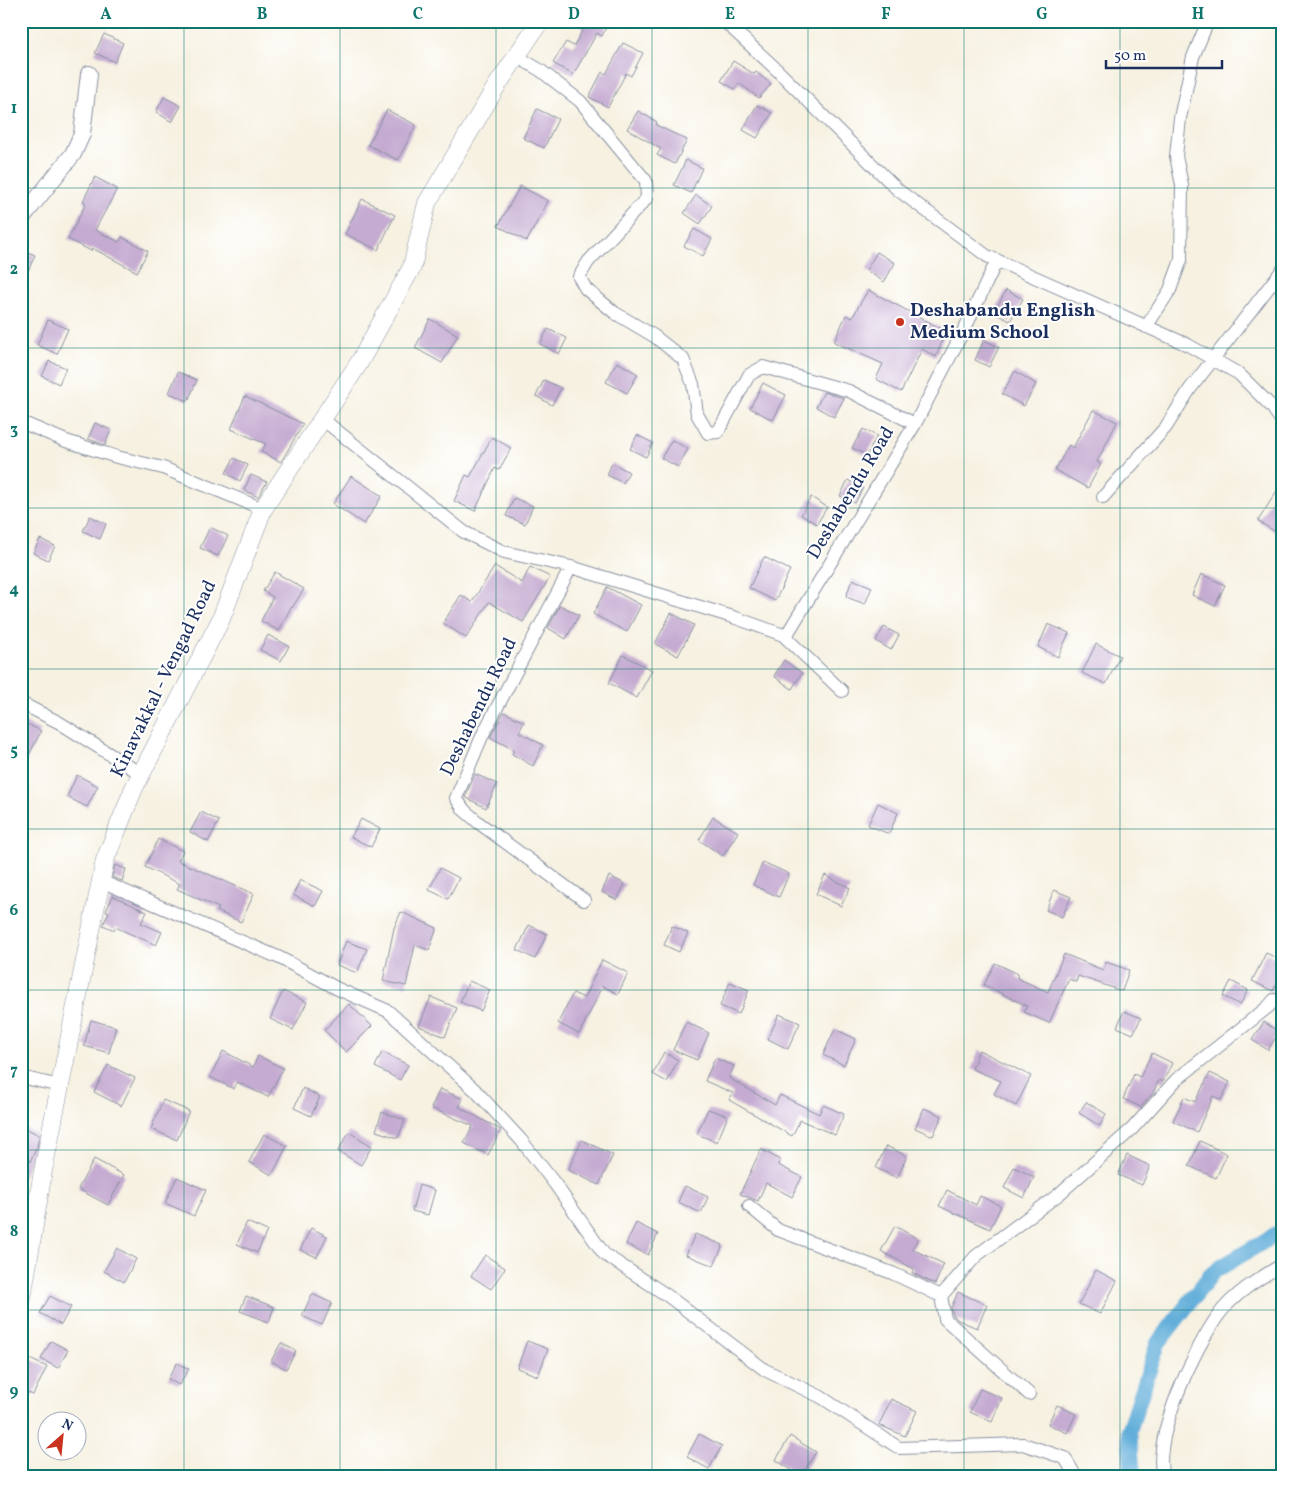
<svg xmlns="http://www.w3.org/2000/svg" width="1304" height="1498" font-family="Vollkorn,serif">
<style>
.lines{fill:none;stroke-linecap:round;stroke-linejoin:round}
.canal{stroke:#60add9;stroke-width:16}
.building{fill:#c5abd1}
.minor-casing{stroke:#8890a0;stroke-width:14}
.tertiary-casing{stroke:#8890a0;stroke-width:18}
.secondary-casing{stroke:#8890a0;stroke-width:19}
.minor{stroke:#fff;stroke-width:12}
.tertiary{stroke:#fff;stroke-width:16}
.secondary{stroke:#fff;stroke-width:18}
.grid{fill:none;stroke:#0f766e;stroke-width:1;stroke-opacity:0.55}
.poi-dot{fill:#c8321e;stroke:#fff;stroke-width:2}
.labels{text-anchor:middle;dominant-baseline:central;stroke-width:4;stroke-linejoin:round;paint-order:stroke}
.poi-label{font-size:19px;font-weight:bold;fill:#1b2f5e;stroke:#fff;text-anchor:start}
.street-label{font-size:19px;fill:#1b2f5e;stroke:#fff}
.neatline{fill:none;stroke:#0f766e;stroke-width:2}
.grid-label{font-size:16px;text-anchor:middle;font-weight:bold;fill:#0f766e}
</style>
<rect width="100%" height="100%" fill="#fff"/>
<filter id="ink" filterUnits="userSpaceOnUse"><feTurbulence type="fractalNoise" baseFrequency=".02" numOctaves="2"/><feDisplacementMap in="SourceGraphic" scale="10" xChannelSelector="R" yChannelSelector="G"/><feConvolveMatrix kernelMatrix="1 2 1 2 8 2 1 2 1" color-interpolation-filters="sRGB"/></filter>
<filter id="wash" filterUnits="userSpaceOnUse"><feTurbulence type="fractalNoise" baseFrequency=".0096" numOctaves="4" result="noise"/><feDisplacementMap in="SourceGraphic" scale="20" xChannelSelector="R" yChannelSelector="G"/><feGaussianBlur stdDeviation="1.12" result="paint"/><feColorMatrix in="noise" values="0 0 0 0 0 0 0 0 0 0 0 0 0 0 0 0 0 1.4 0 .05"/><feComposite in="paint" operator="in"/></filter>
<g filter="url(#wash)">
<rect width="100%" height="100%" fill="#f6f1e1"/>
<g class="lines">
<!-- canal -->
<path class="canal" d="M1133,1477L1129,1431L1158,1343L1213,1272L1283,1230"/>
</g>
<g id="blocks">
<!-- building -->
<path class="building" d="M572,21H609L602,36L597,33L573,75L553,63L566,42L574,46L584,27Z
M104,34L123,43L115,62L95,53Z
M623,43L643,53L631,76L626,73L608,107L589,97L602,72L606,74Z
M733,61L754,74L756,72L771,84L759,98L739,83L735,89L721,81Z
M164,97L181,106L172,122L156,112Z
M757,105L772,113L757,138L743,130Z
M537,109L558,119L544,148L523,138Z
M387,110L416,125L398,160L368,145Z
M638,111L657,122L656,125L687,140L675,164L657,155L661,149L627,129Z
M686,160L702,168L691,193L674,185Z
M95,177L117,189L95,230L119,242L122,237L148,251L137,272L92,248L91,251L68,239L86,203L83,201Z
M520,186L548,201L527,241L498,226Z
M696,195L712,206L700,224L684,213Z
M362,199L395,215L378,250L345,234Z
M694,229L712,239L703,256L684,246Z
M21,249L35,255L21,288Z
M877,252L895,263L884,282L866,270Z
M868,290L946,331L936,357L922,349L901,392L876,379L883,364L834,342L846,315L852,318Z
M1006,290L1023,299L1010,321L994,313Z
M430,319L458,335L442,363L415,348Z
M48,320L68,329L57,354L37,345Z
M548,329L567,338L559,354L540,344Z
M984,340L999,347L989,367L975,360Z
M49,361L66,368L59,384L42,376Z
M617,362L638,374L627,393L606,382Z
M1015,371L1036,384L1024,406L1002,394Z
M178,372L197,380L188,401L169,393Z
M544,380L561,388L552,405L536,396Z
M763,383L786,395L773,420L750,408Z
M824,392L844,398L834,417L816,407Z
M245,396L303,424L281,462L261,452L266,444L231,429Z
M1093,410L1117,422L1097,462L1101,464L1088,488L1055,470L1069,445L1073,448Z
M95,423L111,430L105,445L88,439Z
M863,429L877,436L867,455L852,448Z
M637,435L653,443L646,457L630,449Z
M492,437L511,448L499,470L495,468L475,511L454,501L466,475L470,477Z
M672,440L688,449L678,467L661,458Z
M234,458L248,465L240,481L226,473Z
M612,463L629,472L623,483L607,475Z
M251,475L267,482L258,497L244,490Z
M351,476L382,496L364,524L333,504Z
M848,480L863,488L855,503L840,496Z
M1283,481V524L1277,533L1258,521Z
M811,497L827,507L817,524L801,515Z
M514,498L533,506L525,524L506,516Z
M90,516L106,524L100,539L83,531Z
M210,527L228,536L218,556L200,548Z
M40,539L55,546L48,560L33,553Z
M764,557L790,570L775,601L749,588Z
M495,566L522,583L530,567L550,577L523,622L489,602L466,638L443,623L461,595L472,602Z
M275,572L304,589L292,608L291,607L279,631L261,621L273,597L263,591Z
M1201,574L1225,585L1215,606L1192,595Z
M852,579L872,587L865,604L846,597Z
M607,587L641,605L627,632L593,614Z
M560,605L579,615L566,639L548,628Z
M671,613L694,625L678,656L655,644Z
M1048,624L1069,633L1058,657L1038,647Z
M884,627L899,635L891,650L876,641Z
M268,635L289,646L281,661L260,650Z
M1096,644L1120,656L1106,684L1082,673Z
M623,655L652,670L637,698L609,683Z
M784,660L802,673L792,689L774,676Z
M504,712L524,722L519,732L543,745L533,766L512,754L514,750L490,737Z
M21,721L41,731L21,771Z
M475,774L497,784L486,808L465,797Z
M77,775L98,786L87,807L67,797Z
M878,803L898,813L889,834L868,825Z
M201,812L219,821L208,842L190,832Z
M713,817L738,832L723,856L699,840Z
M361,819L380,829L371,847L351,837Z
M158,839L183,851L178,861L254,894L241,922L217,911L219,908L177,889L180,884L145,867Z
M763,862L789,874L779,897L753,885Z
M115,865L126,869L122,881L112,877Z
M440,868L459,878L448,899L429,890Z
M825,875L850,888L841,906L816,894Z
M609,876L625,884L617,900L602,892Z
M300,880L323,891L315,906L293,895Z
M1054,890L1071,897L1062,917L1046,910Z
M113,896L147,912L141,923L162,932L156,945L115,927L114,930L103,925L109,912L106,911Z
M401,912L437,928L429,950L415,945L406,986L383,981L394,928Z
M529,925L547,934L535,959L517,950Z
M672,926L688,933L679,952L664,945Z
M346,941L367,949L357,973L337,965Z
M1266,953L1283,961V971L1273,991L1252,981Z
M1064,954L1103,970L1106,962L1129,970L1122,991L1078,976L1076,982L1069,979L1049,1023L1024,1012L1027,1006L984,985L995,963L1018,974L1017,978L1048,992Z
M602,960L628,973L618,994L603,986L579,1034L558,1023L573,993L584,998Z
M469,981L490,990L481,1011L460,1002Z
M1231,981L1248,990L1240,1005L1223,996Z
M730,982L749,990L739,1014L720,1006Z
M283,991L307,1002L293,1030L270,1019Z
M431,997L457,1008L445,1037L419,1026Z
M349,1004L372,1026L346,1052L324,1030Z
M1124,1011L1141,1018L1133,1034L1117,1027Z
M779,1014L800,1023L788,1049L768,1039Z
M91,1020L116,1027L109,1053L84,1046Z
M686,1022L709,1033L697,1060L673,1050Z
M1264,1022L1279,1032L1268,1050L1252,1040Z
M835,1029L856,1039L844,1065L823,1055Z
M979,1050L1031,1076L1016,1106L994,1094L1001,1081L972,1069Z
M223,1051L253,1067L258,1056L283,1068L268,1097L237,1082L234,1089L210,1077Z
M382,1052L408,1065L400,1080L375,1067Z
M664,1052L678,1060L667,1082L653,1074Z
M1152,1053L1172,1063L1163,1082L1159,1080L1153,1093L1141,1107L1123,1099L1134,1074L1140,1077Z
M715,1058L734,1066L729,1078L775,1105L780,1095L819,1114L823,1105L844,1114L835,1135L800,1120L792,1136L729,1100L733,1093L705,1081Z
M108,1065L135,1078L121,1106L94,1092Z
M1210,1073L1230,1082L1221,1100L1213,1096L1197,1132L1173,1121L1184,1097L1195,1102Z
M303,1088L320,1097L311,1116L294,1108Z
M440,1089L463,1099L459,1107L501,1130L488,1155L464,1143L473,1126L431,1108Z
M163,1100L189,1111L177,1140L151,1129Z
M1086,1102L1106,1114L1100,1126L1079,1113Z
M924,1108L942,1116L933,1136L915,1128Z
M708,1109L728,1116L717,1142L697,1134Z
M382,1112L405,1120L398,1138L376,1131Z
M21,1126L39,1135L37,1147L21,1180Z
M349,1132L372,1146L361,1165L338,1151Z
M264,1134L287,1146L272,1175L249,1162Z
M582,1140L613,1155L599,1185L568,1170Z
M1200,1141L1227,1154L1216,1178L1189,1166Z
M886,1146L907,1156L897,1178L876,1168Z
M761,1149L780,1160L778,1165L802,1177L792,1197L766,1183L758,1201L740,1194Z
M1127,1155L1150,1166L1142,1185L1118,1175Z
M94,1159L124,1175L108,1205L78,1189Z
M1014,1167L1034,1177L1024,1198L1004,1188Z
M177,1177L206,1190L194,1216L165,1203Z
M419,1185L435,1190L428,1215L412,1211Z
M685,1186L708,1197L701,1213L678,1202Z
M947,1190L976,1205L980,1196L1001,1206L990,1229L939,1206Z
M247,1222L267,1231L257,1253L237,1244Z
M636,1223L658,1234L648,1255L626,1244Z
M895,1226L918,1239L912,1249L944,1264L935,1284L912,1273L914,1269L881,1251Z
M311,1228L327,1236L317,1257L300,1250Z
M695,1234L723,1245L714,1266L686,1255Z
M117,1248L136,1259L124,1282L104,1271Z
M485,1255L505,1268L491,1289L471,1276Z
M1096,1270L1117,1281L1100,1314L1079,1304Z
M958,1292L987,1305L977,1328L958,1320L953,1315L951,1308Z
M312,1294L332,1303L322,1325L302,1316Z
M50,1296L71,1307L61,1325L40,1313Z
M246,1296L274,1307L269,1322L240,1311Z
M51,1341L68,1350L58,1368L41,1359Z
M527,1341L548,1349L538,1376L517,1368Z
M281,1343L296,1351L286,1369L271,1361Z
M21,1355L47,1367L33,1395L21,1390Z
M177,1363L189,1369L179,1385L168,1379Z
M980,1389L1002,1398L992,1422L970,1412Z
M891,1399L917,1411L905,1436L879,1425Z
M1057,1405L1076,1414L1067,1433L1048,1424Z
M699,1434L722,1446L709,1469L687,1457Z
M790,1436L816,1452L801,1476L776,1460Z"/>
</g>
</g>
<g filter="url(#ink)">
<use href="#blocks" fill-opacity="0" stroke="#8890a0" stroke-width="1"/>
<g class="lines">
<defs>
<path id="minor" d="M724,21L775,68L898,190L987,256L1188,345L1239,374L1272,407L1283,423
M516,56L540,70L580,101L646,181L647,198L588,262L579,277L586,289L615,313L654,336L683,359L693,384L697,414L708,433L718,432L749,375L763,367L849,391L915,424
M1146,327L1170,290L1181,260L1182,185L1176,156L1180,118L1193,57L1208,21
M321,418L464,532L504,552L571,567L736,618L786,636L915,424L968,322L997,260
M21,422L66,441L117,457L163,468L263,509
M1103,497L1166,427L1190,389L1283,269
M571,567L483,734L456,798L464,810L479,823L584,900
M784,636L842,691
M21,703L60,723L141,774
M101,881L280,958L338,989L388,1011L475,1090L521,1140L555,1184L604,1254L668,1296L765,1370L821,1397L899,1448L1023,1444L1065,1458L1076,1477
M21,1077L60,1086
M749,1206L778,1230L892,1273L941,1296L976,1256L1058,1195L1132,1129L1176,1080L1268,1007L1274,1000L1283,1004
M941,1296L945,1319L1029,1394
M1163,1477C1152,1437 1194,1350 1217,1317C1233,1294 1260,1278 1283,1264"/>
<path id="tertiary" d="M21,219L73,154L82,134L89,74"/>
<path id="secondary" d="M21,1304L43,1171L105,860L134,788L221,619L263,509L359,363L412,267L427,203L496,87L540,21"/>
</defs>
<!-- minor casing -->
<use href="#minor" class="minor-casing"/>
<!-- tertiary casing -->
<use href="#tertiary" class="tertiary-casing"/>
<!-- secondary casing -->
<use href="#secondary" class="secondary-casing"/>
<!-- minor -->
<use href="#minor" class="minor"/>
<!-- tertiary -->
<use href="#tertiary" class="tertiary"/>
<!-- secondary -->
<use href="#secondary" class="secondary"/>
</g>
</g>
<!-- grid -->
<path class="grid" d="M184,21V1477M340,21V1477M496,21V1477M652,21V1477M808,21V1477M964,21V1477M1120,21V1477M21,188H1283M21,348H1283M21,508H1283M21,669H1283M21,829H1283M21,990H1283M21,1150H1283M21,1310H1283"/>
<!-- markers -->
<circle class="poi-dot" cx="900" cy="322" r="5"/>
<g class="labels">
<!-- poi labels -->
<g class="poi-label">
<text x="910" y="311">Deshabandu English<tspan x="910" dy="22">Medium School</tspan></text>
</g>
<!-- street labels -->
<g class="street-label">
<text transform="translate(851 493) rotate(-59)">Deshabendu Road</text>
<text transform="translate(164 679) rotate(-64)">Kinavakkal - Vengad Road</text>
<text transform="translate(479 707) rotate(-64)">Deshabendu Road</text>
</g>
</g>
<!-- margin -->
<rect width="1304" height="1498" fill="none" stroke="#fff" stroke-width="55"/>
<!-- north arrow -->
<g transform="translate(62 1436) rotate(27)"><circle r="24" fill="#ffffff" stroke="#a4acbf"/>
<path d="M0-4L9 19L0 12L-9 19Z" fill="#c8321e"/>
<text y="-8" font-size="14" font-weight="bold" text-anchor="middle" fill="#1b2f5e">N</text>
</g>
<!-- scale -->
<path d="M1106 60v8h116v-8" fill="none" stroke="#1b2f5e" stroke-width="2.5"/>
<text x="1114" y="60" font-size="15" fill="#1b2f5e" stroke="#ffffff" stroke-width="4" paint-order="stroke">50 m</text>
<rect x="28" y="28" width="1248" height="1442" class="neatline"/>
<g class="grid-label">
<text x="106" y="19">A</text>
<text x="262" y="19">B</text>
<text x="418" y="19">C</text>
<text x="574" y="19">D</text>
<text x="730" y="19">E</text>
<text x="886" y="19">F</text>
<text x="1042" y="19">G</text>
<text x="1198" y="19">H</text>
<text x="14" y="113">1</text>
<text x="14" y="274">2</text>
<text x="14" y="434">3</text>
<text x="14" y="594">4</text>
<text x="14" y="755">5</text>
<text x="14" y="915">6</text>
<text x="14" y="1075">7</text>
<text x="14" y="1236">8</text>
<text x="14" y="1396">9</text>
</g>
</svg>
